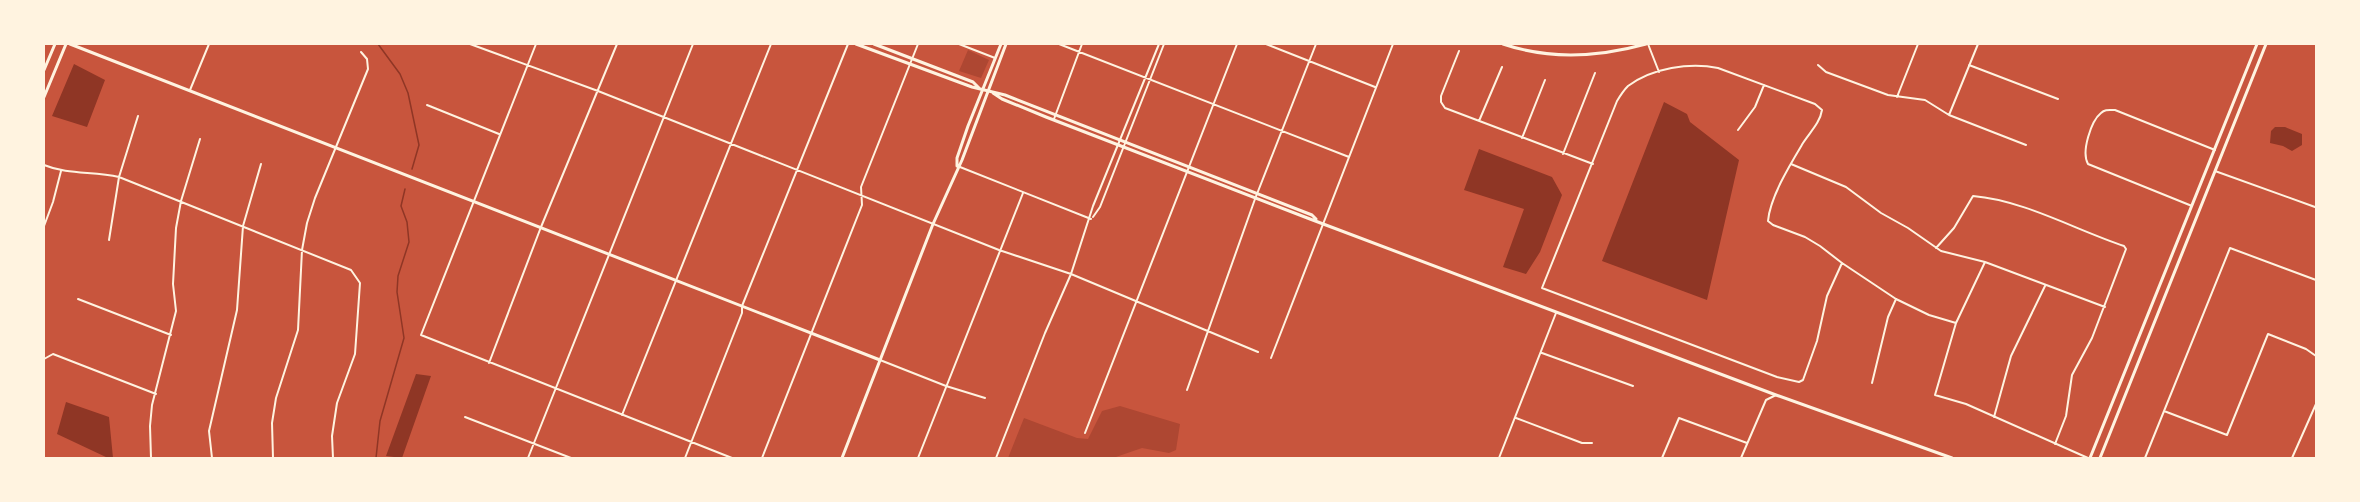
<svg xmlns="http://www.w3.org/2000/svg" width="2360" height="502" font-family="'Alegreya Sans',sans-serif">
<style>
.green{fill:#ae4732}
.water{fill:#8f3625}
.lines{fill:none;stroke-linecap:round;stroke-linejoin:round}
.stream{stroke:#8f3625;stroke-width:1.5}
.minor{stroke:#fff3e0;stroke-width:2}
.tertiary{stroke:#fff3e0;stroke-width:3}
.secondary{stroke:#fff3e0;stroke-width:3}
</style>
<rect width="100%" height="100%" fill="#c8553d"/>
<!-- green -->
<path class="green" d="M968,50L989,60L981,78L959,71Z
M1120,406L1180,424L1176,450L1169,453L1142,448L1113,458H1008L1024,418L1077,438L1088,439L1102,411Z"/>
<!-- water -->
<path class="water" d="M74,64L105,80L87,127L52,116Z
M1664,102L1687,114L1690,122L1739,160L1707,300L1602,261Z
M2275,127H2285L2302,134V145L2292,151L2283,146L2270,143L2271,131Z
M1479,149L1552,177L1562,195L1540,252L1526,274L1503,267L1524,209L1464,190Z
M416,374L431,376L402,458L386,456Z
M66,402L109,417L113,458H108L57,434Z"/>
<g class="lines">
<!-- stream -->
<path class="stream" d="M378,44L400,74L408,93L419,145L412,169
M376,458L380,421L404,338L397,292L398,276L409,242L407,222L401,206L405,189"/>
<!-- minor -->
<path class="minor" d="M470,44L598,91L999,250L1071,274L1258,352
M536,44L421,335L732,458
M959,44L995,58
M1059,44L1349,157
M1266,44L1375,87
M1648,44L1659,72
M1459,51L1441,96V102L1445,108L1593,164
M1818,65L1826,72L1888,95L1925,100L1949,115L2026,145
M1969,65L2058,99
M190,90L209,44
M1897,97L1918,44
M427,105L499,134
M1949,115L1978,44
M1054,119L1082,44
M1479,121L1502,67
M1738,130L1755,107L1764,85
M1522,138L1545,80
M1563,154L1595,73
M1791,164L1846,187L1881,213L1908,228L1941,251L1985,262L2105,307
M44,165C68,175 93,171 119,177L351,270L360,283L355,354L337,403L332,436L333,458
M960,167L1091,219
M2215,171L2315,207
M2192,206L2088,164C2081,152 2091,121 2101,113C2105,109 2109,110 2115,110L2215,150
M1093,217L1100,207L1164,44
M44,226L53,202L61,171
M109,240L119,177L138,116
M1936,248L1954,228L1973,196C2023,200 2076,230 2124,246L2126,249L2092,338L2072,375L2066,416L2055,444
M1985,262L1956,323L1935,395L1966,404L2088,458
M1842,263L1827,296L1817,341L1803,380L1799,382L1777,377L1542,288L1617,101C1620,96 1624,90 1628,86C1652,68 1690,62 1718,68L1815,104L1822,110C1820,123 1810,132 1803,143C1791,163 1770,197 1768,221L1773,225L1805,237L1820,246L1842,263L1896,299L1929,315L1956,323
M78,299L171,335
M1542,353L1633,386
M1271,358L1393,44
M44,359L53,354L156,394
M880,360L946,386L985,398
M489,363L541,227L617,44
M1872,383L1888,317L1896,299
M1187,390L1255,199L1316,44
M2164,411L2227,435L2268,334L2306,349L2316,356
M622,415L771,44
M465,417L571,458
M1994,417L2011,356L2045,286
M1516,418L1582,443H1592
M1085,433L1237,44
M151,458L150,426L152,405L176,311L173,284L176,228L181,201L200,139
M212,458L209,431L237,310L243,226L261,164
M273,458L272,423L276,398L298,330L302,250L307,223L315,198L368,69L367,59L361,52
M528,458L693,44
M685,458L742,313V306L848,44
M762,458L862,205L861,187L918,44
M918,458L1023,193
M996,458L1045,333L1071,274L1093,206L1159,44
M1499,458L1556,313
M1662,458L1679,418L1747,443
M1741,458L1766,400L1776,395
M1814,458H1818
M2145,458L2230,248L2316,280
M2292,458L2316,404"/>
<!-- tertiary -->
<path class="tertiary" d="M70,44L880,360
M856,44L972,87L1005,95L1312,215L1316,219
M874,44L973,82L979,88
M993,93L1002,99L1046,117L1310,219L1776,395L1952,458"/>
<!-- secondary -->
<path class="secondary" d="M1503,44C1550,60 1599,57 1646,44
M44,70L55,44
M44,97L66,44
M957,166V158L968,126L1001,44
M842,458L933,224L962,160L1006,44
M2090,458L2257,44
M2100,458L2266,44"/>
</g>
<!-- border -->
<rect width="2360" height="502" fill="none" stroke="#fff3e0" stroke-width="90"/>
</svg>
